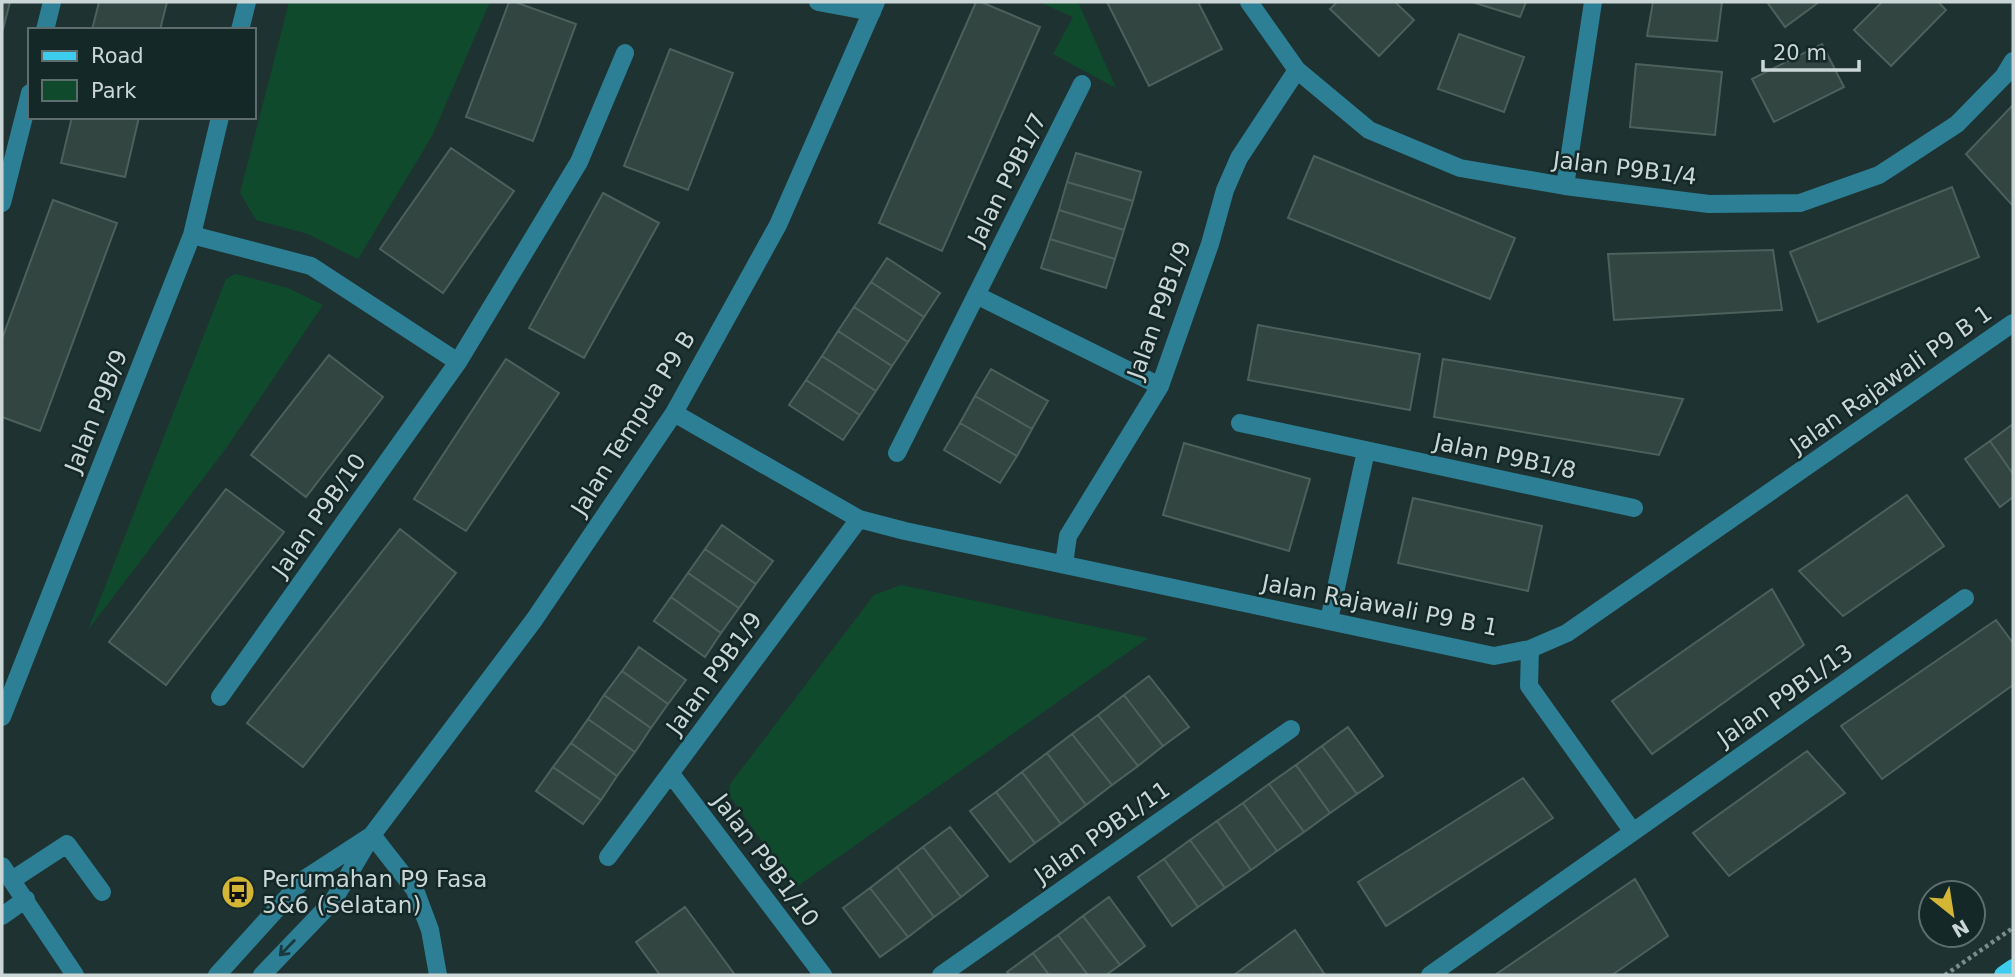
<svg xmlns="http://www.w3.org/2000/svg" width="2015" height="977" font-family="'DejaVu Sans',sans-serif">
<style>
.green{fill:#104a2d}
.building{fill:#324540;stroke:#4d605b;stroke-width:2}
.lines{fill:none;stroke-linecap:round;stroke-linejoin:round}
.path{stroke:#7c8b8b;stroke-width:4.5;stroke-dasharray:3.5 3.5;stroke-linecap:butt}
.minor{stroke:#2c7f94;stroke-width:18}
.major{stroke:#3ccdee;stroke-width:18}
.oneway{stroke:#1a393e}
.labels{text-anchor:middle;dominant-baseline:central;stroke-width:5;stroke-linejoin:round;paint-order:stroke}
.street-label{font-size:23px;fill:#cbd6d6;stroke:#152828}
.poi-label{font-size:23px;fill:#cbd6d6;stroke:#152828;text-anchor:start}
</style>
<rect width="100%" height="100%" fill="#1e3232"/>
<!-- green -->
<path class="green" d="M289,2H490L432,136L358,259L308,234L256,220L240,193Z
M1039,2H1078L1116,88L1053,54L1073,17Z
M236,274L288,288L323,305L227,447L88,630L226,279Z
M901,585L1148,638L795,888L729,795L730,784L874,595Z"/>
<!-- building -->
<path class="building" d="M2,2H10L2,33Z
M99,2H167L160,30H92Z
M509,2H515L576,24L533,141L466,117Z
M976,2H981L1040,27L942,251L879,223Z
M1107,2H1198L1222,49L1149,86Z
M1337,2H1395L1414,20L1379,56L1330,9Z
M1472,2H1526L1520,17Z
M1653,2H1722L1717,41L1647,36Z
M1767,2H1819L1785,27Z
M1882,2H1938L1946,10L1891,66L1854,30Z
M1459,34L1524,57L1504,112L1438,89Z
M1822,44L1844,87L1774,122L1752,79Z
M670,49L733,73L688,190L624,166Z
M1636,64L1722,72L1715,135L1630,127Z
M2013,105V206L1966,154Z
M72,117H139L125,177L61,163Z
M451,148L514,191L443,293L380,249Z
M1076,153L1141,172L1133,201L1067,182Z
M1314,156L1515,238L1490,299L1288,218Z
M1067,182L1133,201L1124,230L1059,210Z
M1952,187L1979,257L1818,322L1790,252Z
M603,193L659,223L584,358L529,328Z
M53,200L117,223L40,431L2,417V339Z
M1059,210L1124,230L1115,259L1050,239Z
M1050,239L1115,259L1106,288L1041,268Z
M1773,250L1782,310L1614,320L1608,254Z
M887,258L940,293L924,317L871,282Z
M871,282L924,317L908,342L854,307Z
M854,307L908,342L892,366L838,331Z
M1258,325L1420,354L1410,410L1248,380Z
M838,331L892,366L876,391L822,356Z
M329,355L383,397L306,497L251,455Z
M822,356L876,391L860,415L806,380Z
M506,359L559,393L466,531L414,499Z
M1443,359L1683,399L1659,455L1434,417Z
M991,369L1048,401L1032,429L975,396Z
M806,380L860,415L843,440L789,405Z
M975,396L1032,429L1017,456L960,423Z
M960,423L1017,456L1000,483L944,450Z
M2013,424V474L1990,441Z
M1990,441L2013,474V497L2000,507L1965,459Z
M1184,443L1310,479L1289,551L1163,515Z
M226,489L284,532L166,685L109,642Z
M1907,495L1944,546L1843,616L1799,571Z
M1413,498L1542,526L1528,591L1398,563Z
M722,525L773,561L756,584L705,549Z
M400,529L456,573L303,767L247,723Z
M705,549L756,584L739,608L688,573Z
M688,573L739,608L721,633L671,597Z
M1772,589L1804,645L1652,754L1612,701Z
M671,597L721,633L705,657L654,621Z
M1996,620L2013,643V685L1882,779L1841,726Z
M639,647L686,680L668,704L622,671Z
M622,671L668,704L651,728L604,695Z
M1149,676L1189,727L1163,746L1124,695Z
M604,695L651,728L635,752L588,719Z
M1124,695L1163,746L1138,766L1098,715Z
M1098,715L1138,766L1112,785L1072,734Z
M588,719L635,752L617,776L571,743Z
M1348,727L1383,776L1357,794L1322,746Z
M1072,734L1112,785L1086,805L1047,753Z
M571,743L617,776L601,800L553,767Z
M1322,746L1357,794L1330,813L1296,765Z
M1807,751L1845,793L1729,876L1693,833Z
M1047,753L1086,805L1061,824L1022,772Z
M1296,765L1330,813L1304,832L1269,784Z
M553,767L601,800L583,824L536,791Z
M1022,772L1061,824L1035,843L996,792Z
M1523,778L1553,818L1386,926L1358,882Z
M1269,784L1304,832L1277,851L1243,803Z
M996,792L1035,843L1010,862L970,811Z
M1243,803L1277,851L1251,870L1217,821Z
M1217,821L1251,870L1225,888L1190,840Z
M950,827L988,876L961,897L923,847Z
M1190,840L1225,888L1198,907L1164,859Z
M923,847L961,897L934,917L897,867Z
M1164,859L1198,907L1172,926L1138,877Z
M897,867L934,917L908,937L870,888Z
M1635,879L1668,936L1612,975H1495Z
M870,888L908,937L880,957L843,908Z
M1109,897L1145,946L1120,965L1083,916Z
M685,907L735,975H660L636,942Z
M1083,916L1120,965L1106,975H1088L1058,935Z
M1295,930L1325,975H1234Z
M1058,935L1088,975H1049L1033,953Z
M1033,953L1049,975H1010L1007,972Z"/>
<g class="lines">
<!-- path -->
<path class="path" d="M1945,975L2013,928"/>
<!-- minor -->
<path class="minor" d="M818,2L872,12
M1249,2L1297,70L1369,130L1460,168L1565,186L1709,204L1800,203L1879,175L1957,124L2004,76L2013,61
M45,30L52,2
M240,30L247,2
M1565,186L1593,2
M2,203L30,93
M192,235L311,266L458,362
M976,295L1160,386
M674,413L859,519L905,531L1494,656L1530,649L1567,633L2013,323
M1240,423L1634,508
M897,453L1082,84
M1064,564L1068,536L1160,386L1210,244L1225,190L1239,158L1297,70
M1329,620L1366,451
M1530,649L1529,686L1633,832
M220,697L458,362L579,162L625,53
M2,717L192,235L220,117
M671,774L823,975
M372,835L415,890L430,930L438,975
M608,857L859,519
M2,866L75,975
M12,880L67,844L102,892
M2,916L26,899
M217,975L303,880L369,837
M262,975L333,901L372,835L534,620L674,413L778,225L876,2
M941,975L1291,729
M1430,975L1965,598"/>
<!-- major -->
<path class="major" d="M2003,975L2013,968"/>
</g>
<!-- one-way arrows -->
<defs><path id="oneway-shaft" d="M-6 0H5M1.5-3L5.5 0L1.5 3" fill="none" stroke-width="1.6" stroke-linecap="round" stroke-linejoin="round" transform="scale(1.75)"/></defs>
<use class="oneway" href="#oneway-shaft" transform="translate(287 948) rotate(134)"/>
<!-- icons -->
<defs>
<symbol id="bus-disc" viewBox="-11 -11 22 22"><circle r="9.5" fill="#d3b635" stroke="#152828"/><path d="M-5-6H5V4H4V6H2V4H-2V6H-4V4H-5ZM-3.5-4V0h7V-4ZM-3.5 1.2v1.5H-2V1.2ZM2 1.2v1.5H3.5V1.2Z" fill="#111"/></symbol>
</defs>
<g fill-rule="evenodd">
<use href="#bus-disc" x="219" y="873" width="38" height="38"/>
</g>
<g class="labels">
<!-- street labels -->
<g class="street-label">
<text transform="translate(1625 168) rotate(7)">Jalan P9B1/4</text>
<text transform="translate(1007 179) rotate(-63)">Jalan P9B1/7</text>
<text transform="translate(1159 310) rotate(-70)">Jalan P9B1/9</text>
<text transform="translate(1891 379) rotate(-35)">Jalan Rajawali P9 B 1</text>
<text transform="translate(96 411) rotate(-68)">Jalan P9B/9</text>
<text transform="translate(633 423) rotate(-58)">Jalan Tempua P9 B</text>
<text transform="translate(1505 456) rotate(12)">Jalan P9B1/8</text>
<text transform="translate(319 515) rotate(-55)">Jalan P9B/10</text>
<text transform="translate(1380 605) rotate(11)">Jalan Rajawali P9 B 1</text>
<text transform="translate(714 673) rotate(-54)">Jalan P9B1/9</text>
<text transform="translate(1785 695) rotate(-35)">Jalan P9B1/13</text>
<text transform="translate(1102 832) rotate(-35)">Jalan P9B1/11</text>
<text transform="translate(766 860) rotate(53)">Jalan P9B1/10</text>
</g>
<!-- poi labels -->
<g class="poi-label">
<text x="262" y="879">Perumahan P9 Fasa<tspan x="262" dy="26">5&amp;6 (Selatan)</tspan></text>
</g>
</g>
<!-- border -->
<rect width="2015" height="977" fill="none" stroke="#cbd6d6" stroke-width="7"/>
<!-- legend -->
<rect x="28" y="28" width="228" height="91" fill="#152828" stroke="#5e6e6e" stroke-width="2"/>
<rect x="42" y="51" width="35" height="10" fill="#3ccdee" stroke="#5e6e6e" stroke-width="2"/>
<text x="91" y="63" font-size="21" fill="#cbd6d6">Road</text>
<rect x="42" y="80" width="35" height="21" fill="#104a2d" stroke="#5e6e6e" stroke-width="2"/>
<text x="91" y="98" font-size="21" fill="#cbd6d6">Park</text>
<!-- north arrow -->
<g transform="translate(1952 914) rotate(150)"><circle r="33" fill="#152828" stroke="#5e6e6e" stroke-width="2"/>
<path d="M0-5L12 26L0 18L-12 26Z" fill="#d3b635"/>
<text y="-10" font-size="19" font-weight="bold" text-anchor="middle" fill="#cbd6d6">N</text>
</g>
<!-- scale -->
<path d="M1763 60v10h96v-10" fill="none" stroke="#cbd6d6" stroke-width="3.5"/>
<text x="1773" y="60" font-size="21" fill="#cbd6d6" stroke="#152828" stroke-width="5" paint-order="stroke">20 m</text>
</svg>
